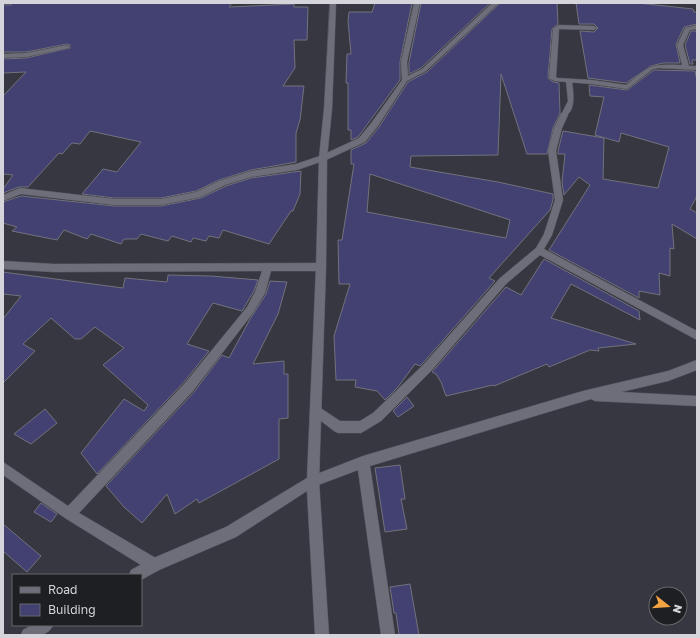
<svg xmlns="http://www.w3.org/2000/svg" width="700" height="638" font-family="'Golos Text',sans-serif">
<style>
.building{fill:#424172;stroke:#72727d;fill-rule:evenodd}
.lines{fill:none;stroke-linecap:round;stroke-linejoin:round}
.lane-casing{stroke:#55555d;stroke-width:1}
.street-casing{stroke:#55555d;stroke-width:1}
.secondary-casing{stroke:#55555d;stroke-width:1}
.lane{fill:#6d6e79;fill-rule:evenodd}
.street{fill:#6d6e79;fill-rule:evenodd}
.secondary{fill:#6d6e79;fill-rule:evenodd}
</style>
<rect width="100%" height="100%" fill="#363740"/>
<!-- building -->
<path class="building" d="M12,3H232L229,7L294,4V7H308L307,40H294L295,68L283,86H304L300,120L296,133V162L251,170L219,180L196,191L161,198H114L82,194L103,169L117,172L141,142L90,131L80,144L72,143L62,154L59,153L28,187H19L3,193V189L13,175L3,174V96L26,72L3,73V59L26,58L70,48V45L67,44L26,52H3V5H11Z
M375,3H412L400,62V80L358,137L351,140V130H348V83H346L347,54H351L348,21L349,12H372Z
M421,3H490L421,68L409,74V62Z
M500,3H557L558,24L552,29L548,78L553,82L559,83L560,113L553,128L547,154H527L501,74L498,155L411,156L410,167L498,182L553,194V200L550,210L489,278L495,281L423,363L420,366L415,364L398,387L385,400L377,391L355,387L356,380H336L334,336L350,284H339L338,240H342L354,164H351V150L366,143L379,127L408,82L427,72ZM370,174L510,220L506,238L367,212Z
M576,3H638L693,9L694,12H697V24L684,27L676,44L680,63H663L651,66L626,83L588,78L580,31L594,32L598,28L594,24H579Z
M691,31H697V60H692L693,64H690L685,45Z
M654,70L695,71L697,80V196L690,209L697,213V239L672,224L674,249L670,248V276L659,273L660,295L639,291V298L549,250L590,185L579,177L564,195L562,182L565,154H558V151L563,131L604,138L603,179L658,188L669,147L621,133L619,142L595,135L604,97L590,96L589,85L627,90Z
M301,171L300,194L293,211H291L269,244L223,230L219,238L209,236L206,241L193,238L191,242L172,236L168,241L141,234L137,239H124L121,244L91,234L87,239L64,230L57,240L12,231L17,227L3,223V202L21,196L114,206H161L201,198L226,186L251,178Z
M544,259L639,311L640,320L571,284L551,318L636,344L598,348L599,351L590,350L549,367L547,364L494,386L493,385L446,396L441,382L436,374L432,372L506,287L521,295Z
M3,272L123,288L125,278L167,282L168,275L211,276L258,280L254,291L242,311L213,303L187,344L209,351L184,382L97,474L81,453L124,399L144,411L148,405L103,365L124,348L95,327L81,339H75L51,318L23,344L35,351L3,383V319L21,296L3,294Z
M270,281L287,282L278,314L253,364L284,361V374H288V418L279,419V459L199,503L197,499L175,514L167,494L142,523L124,507L106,486L194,392L222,355L229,358L249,321L266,294Z
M407,397L414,406L398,417L393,411Z
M45,409L57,423L31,444L14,434Z
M400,465L405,499H401L407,529L385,532L375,468Z
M41,503L57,514L51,522L34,512Z
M3,524L41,556L27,572L3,551Z
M410,584L419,635H399L396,613H394L390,587Z"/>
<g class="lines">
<defs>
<path id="lane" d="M569,79L572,81C573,92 577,111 564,117L561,115L568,101L566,81Z"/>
<path id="street" d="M414,3H420L407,62L408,76L422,69L492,3H499L426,71L407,81L378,126L365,142L326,160L297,170L251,177L225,185L201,197L161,205H114L21,194L3,201V195L20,188L114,199H161L196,192L219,181L251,171L296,164L320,156L359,138L372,122L402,80L401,62Z
M558,25L594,26L597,28L594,30L559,29L556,77L557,78L592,80L626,85C651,65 649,64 682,65L677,45L685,28L697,25V29L690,30L683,45L689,66H697V70L658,68L653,69L627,89L592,84L554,81L549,78L553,29Z
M67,45L69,46V48L26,57L3,58V54L26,53Z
M561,113H567L568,115L562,128L556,151L563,200L552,235L544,249L697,331V340L540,255L506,284L432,370L381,421L361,433H338L334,431L312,414L310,410L312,406L316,405L340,421H360L373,413L424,364L500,278L536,248L544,234L555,200L548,151L554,128Z
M3,261L54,264L321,263L326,267L321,271H271L265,293L253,313L193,391L79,513L159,560L161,565L159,570L154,572L149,570L65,518L3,475V462L68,506L185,383L247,307L255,292L262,271L54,272L3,269Z
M697,360V370L668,381L621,392L697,396V406L595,401L591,399L370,466L395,635H381L358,470L313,487L309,485L307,481L309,477L363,456L583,391L668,371Z"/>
<path id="secondary" d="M330,3H336L332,109L327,158L326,267L319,481L329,635H315L307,491L236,537L159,570L141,580V575H129L131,570L149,560L226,527L307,478L316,267L319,158L324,109Z
M32,625H53C48,638 33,635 21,635L23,630Z"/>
</defs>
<!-- lane casing -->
<use href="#lane" class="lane-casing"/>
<!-- street casing -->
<use href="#street" class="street-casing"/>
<!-- secondary casing -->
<use href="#secondary" class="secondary-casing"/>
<!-- lane -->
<use href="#lane" class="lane"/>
<!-- street -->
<use href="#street" class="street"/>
<!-- secondary -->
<use href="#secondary" class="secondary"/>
</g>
<!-- border -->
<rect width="700" height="638" fill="none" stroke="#d4d4da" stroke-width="8"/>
<!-- legend -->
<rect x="12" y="574" width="130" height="52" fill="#1e1f23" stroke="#67676c"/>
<rect x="20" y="587" width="20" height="6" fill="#6d6e79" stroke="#67676c"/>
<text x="48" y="594" font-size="12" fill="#d4d4da">Road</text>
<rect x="20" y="604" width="20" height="12" fill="#424172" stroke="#67676c"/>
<text x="48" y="614" font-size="12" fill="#d4d4da">Building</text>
<!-- north arrow -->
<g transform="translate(668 606) rotate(107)"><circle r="19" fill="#1e1f23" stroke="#67676c"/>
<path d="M0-3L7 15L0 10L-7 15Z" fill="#f3a442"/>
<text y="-6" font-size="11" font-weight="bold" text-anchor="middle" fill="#d4d4da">N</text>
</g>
</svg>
